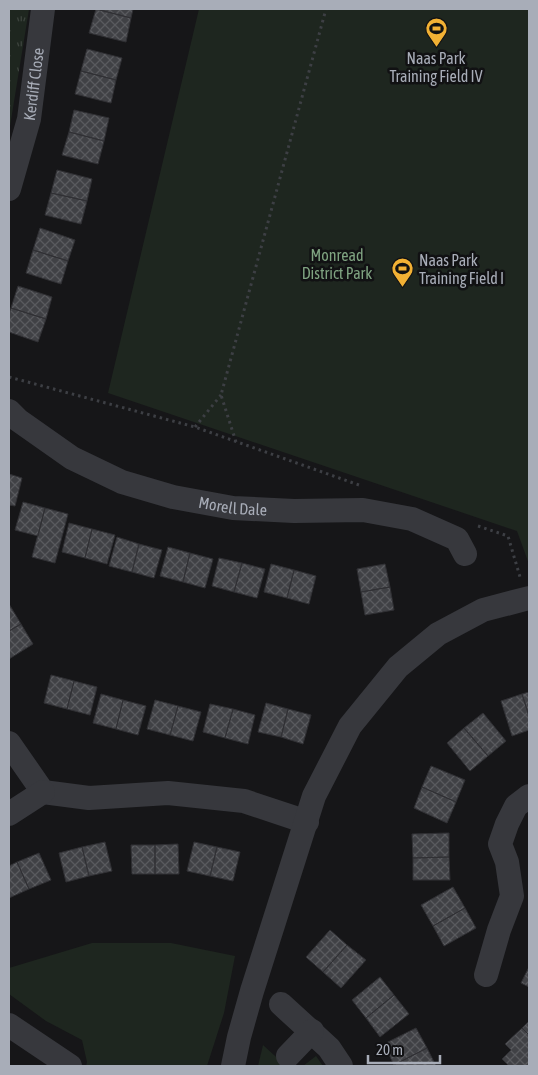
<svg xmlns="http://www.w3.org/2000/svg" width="538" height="1075" font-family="'Asap Condensed',sans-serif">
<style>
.grass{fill:url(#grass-tufts)}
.park{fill:#1e261f}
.building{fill:url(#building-cross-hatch);stroke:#303034}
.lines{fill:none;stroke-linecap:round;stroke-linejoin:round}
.path{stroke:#3d3f44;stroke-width:3;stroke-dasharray:2.5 4;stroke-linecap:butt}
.minor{stroke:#37383d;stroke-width:24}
.labels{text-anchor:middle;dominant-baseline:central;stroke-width:5;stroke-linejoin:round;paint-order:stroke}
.poi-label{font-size:16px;fill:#a8adb8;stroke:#111113}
.street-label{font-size:16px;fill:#a8adb8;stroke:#111113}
.park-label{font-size:16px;fill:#7fa381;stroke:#111113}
</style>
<defs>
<pattern id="grass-tufts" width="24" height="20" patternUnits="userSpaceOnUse" patternTransform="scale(1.25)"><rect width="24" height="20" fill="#1e261f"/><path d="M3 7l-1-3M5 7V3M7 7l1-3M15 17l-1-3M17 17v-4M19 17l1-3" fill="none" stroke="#3c433d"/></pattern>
<pattern id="building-cross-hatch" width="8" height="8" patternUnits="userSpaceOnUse" patternTransform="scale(1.25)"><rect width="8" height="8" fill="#404145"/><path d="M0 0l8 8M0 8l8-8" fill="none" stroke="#595a5e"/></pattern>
</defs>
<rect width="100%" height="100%" fill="#161618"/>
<!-- grass -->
<path class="grass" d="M9,9H29L9,132Z"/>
<!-- park -->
<path class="park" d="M199,9H529V564L517,531L108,393Z
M92,943H171L235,956L224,1013L207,1066H86L87,1062L82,1040L46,1021L9,994V968Z
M263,1045L286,1066H258Z
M316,1056L323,1066H303Z"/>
<!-- building -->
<path class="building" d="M96,9L131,18L126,42L89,33Z
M96,9H133L131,18Z
M87,49L122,58L116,80L81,71Z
M81,71L116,80L111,103L75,94Z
M74,110L109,118L104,141L69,132Z
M69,132L104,141L98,164L62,155Z
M57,170L92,179L87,201L51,193Z
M51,193L87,201L81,224L45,215Z
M40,228L75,240L68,261L33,250Z
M33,250L68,261L61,284L26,273Z
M18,286L52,297L46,319L11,308Z
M11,308L46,319L38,342L9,332V314Z
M9,474L22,478L15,506L9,505Z
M23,502L45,508L38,536L15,530Z
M45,508L68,514L55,563L32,557Z
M69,523L92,529L85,558L62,552Z
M92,529L115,535L107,564L85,558Z
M117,537L139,544L132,572L109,566Z
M139,544L162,550L154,578L132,572Z
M168,547L190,553L183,582L160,576Z
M190,553L213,559L205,588L183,582Z
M219,558L242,563L234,592L212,586Z
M242,563L265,569L257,598L234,592Z
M271,564L294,570L287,598L264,592Z
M385,564L390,587L361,592L357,569Z
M294,570L316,576L309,604L287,598Z
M390,587L394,610L365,615L361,592Z
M9,604L21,624L9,631Z
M21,624L33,644L9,659V631Z
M51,675L74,681L67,709L44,703Z
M74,681L97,687L90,715L67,709Z
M529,692V716L522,694Z
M101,694L123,700L116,729L93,723Z
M522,694L529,716V730L512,736L501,701Z
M123,700L146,706L138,735L116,729Z
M155,700L178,706L170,735L147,729Z
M266,703L288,709L281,737L258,732Z
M210,704L233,709L225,738L203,732Z
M178,706L201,712L193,741L170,735Z
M233,709L255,715L248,744L225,738Z
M288,709L311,715L303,744L281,737Z
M483,713L506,741L488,756L464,728Z
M464,728L488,756L470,771L447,743Z
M431,766L465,780L456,802L422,787Z
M422,787L456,802L447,823L414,808Z
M449,833V857L413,858L412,834Z
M105,842L112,871L89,876L82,847Z
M194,842L217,847L210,876L187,871Z
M178,844L179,874H155V845Z
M131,845H155V874H132Z
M82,847L89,876L66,882L59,853Z
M217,847L240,852L233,881L210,876Z
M39,853L51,880L29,889L17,862Z
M449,857L450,880H413V858Z
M17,862L29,889L9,898V866Z
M453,887L465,908L433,926L421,905Z
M465,908L476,928L444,946L433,926Z
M330,930L347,945L323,972L306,957Z
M347,945L366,960L341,988L323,972Z
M529,967V987L521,983Z
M380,977L394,995L366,1018L352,1000Z
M394,995L409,1014L380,1037L366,1018Z
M529,1021V1035L522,1028Z
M416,1028L427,1048L394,1065L384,1044Z
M522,1028L529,1035V1066H509L502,1059L511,1050L505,1044Z
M427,1048L436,1066H395L394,1065Z"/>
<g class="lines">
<!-- path -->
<path class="path" d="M9,377L195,427L359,485
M195,427L221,395
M236,442L221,395L326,9
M478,526L508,536L520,577"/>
<!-- minor -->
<g class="minor">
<path id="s1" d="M9,189L29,119L43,9"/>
<path id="s2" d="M9,411L18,420L72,458L122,482L173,497L233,508L294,511L363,510L412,519L457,539L465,554"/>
<path d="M9,743L43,792L89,798L168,793L244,801L307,822"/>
<path d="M9,814L43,792"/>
<path d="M486,975L499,930L512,896L507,862L500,844L507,824L516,806L529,796"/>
<path d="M281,1004L329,1048L341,1066"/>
<path d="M9,1025L70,1066"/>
<path d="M288,1056L312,1031"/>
<path d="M233,1066L239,1037L252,991L314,796L350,726L398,667L438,634L483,610L529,598"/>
</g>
</g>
<!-- icons -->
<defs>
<symbol id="stadium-pin" viewBox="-11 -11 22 30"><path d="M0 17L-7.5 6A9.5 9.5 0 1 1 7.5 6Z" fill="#f2b134" stroke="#111113"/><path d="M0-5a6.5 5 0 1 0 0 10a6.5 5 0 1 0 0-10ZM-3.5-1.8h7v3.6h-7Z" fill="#111"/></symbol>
</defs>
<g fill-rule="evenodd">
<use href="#stadium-pin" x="424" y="16" width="25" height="34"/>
<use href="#stadium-pin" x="390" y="256" width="25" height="34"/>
</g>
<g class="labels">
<!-- poi labels -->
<g class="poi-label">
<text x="436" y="58">Naas Park<tspan x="436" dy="18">Training Field IV</tspan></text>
<text x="419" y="260" text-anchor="start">Naas Park<tspan x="419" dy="18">Training Field I</tspan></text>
</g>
<!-- street labels -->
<g class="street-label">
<text stroke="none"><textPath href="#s1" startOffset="108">Kerdiff Close</textPath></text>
<text stroke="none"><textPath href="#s2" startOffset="248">Morell Dale</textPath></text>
</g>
<!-- park labels -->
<g class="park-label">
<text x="337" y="255">Monread<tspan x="337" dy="18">District Park</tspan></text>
</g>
</g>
<!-- border -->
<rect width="538" height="1075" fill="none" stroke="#a8adb8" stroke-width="20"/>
<!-- scale -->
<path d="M368 1055v8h72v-8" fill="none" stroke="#a8adb8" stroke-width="2.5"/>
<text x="376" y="1055" font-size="15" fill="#a8adb8" stroke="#111113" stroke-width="4" paint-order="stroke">20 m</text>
</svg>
